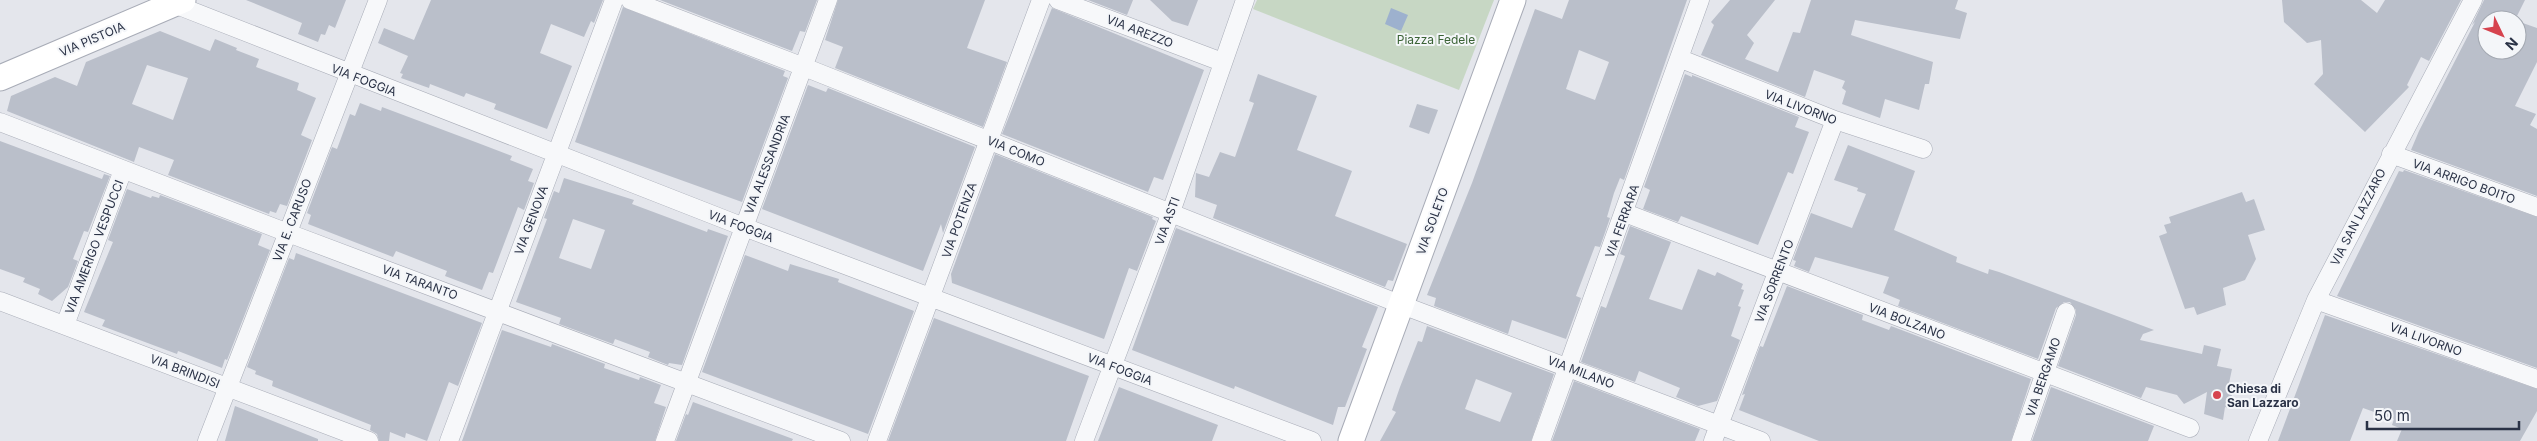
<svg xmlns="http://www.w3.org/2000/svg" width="2537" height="441" font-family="Inter,sans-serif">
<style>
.green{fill:#c7d7c4}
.water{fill:#9db1ce}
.building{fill:#babfca;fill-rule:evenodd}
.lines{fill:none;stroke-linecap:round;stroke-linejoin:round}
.street-casing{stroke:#a8acb7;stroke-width:19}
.secondary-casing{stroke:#a8acb7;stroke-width:27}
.street{stroke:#f7f8fa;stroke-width:18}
.secondary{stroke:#fff;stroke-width:25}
.poi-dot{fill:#d6434e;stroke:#f4f6f9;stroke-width:2}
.labels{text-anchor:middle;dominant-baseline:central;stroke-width:4;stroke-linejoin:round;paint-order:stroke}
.street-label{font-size:12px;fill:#2a3246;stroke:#f4f6f9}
.park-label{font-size:12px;fill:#3b6336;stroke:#f4f6f9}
.poi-label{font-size:12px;font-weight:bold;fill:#2a3246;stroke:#f4f6f9;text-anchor:start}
</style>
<rect width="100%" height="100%" fill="#e4e6ec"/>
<!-- green -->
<path class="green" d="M1257,0H1494L1459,90L1253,9Z"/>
<!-- water -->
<path class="water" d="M1391,8L1408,15L1401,31L1385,24Z"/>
<!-- building -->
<path class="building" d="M246,0H346L335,28L329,25L325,35L321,34L318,42L298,34L302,23Z
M431,0H603L594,23L591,21L584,37L551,24L540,53L572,66L547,129L494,109L496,104L466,93L464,97L430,84L429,88L401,78L403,74L400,73L408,56L378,43L384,28L414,40Z
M660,0H817L805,32L800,31L792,51Z
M838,0H985L967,48L1007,62L983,127L835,68L843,47L825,40Z
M1088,0H1133L1127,15Z
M1150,0H1198L1188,26L1172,21Z
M1569,0H1687L1624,180L1620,178L1614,193L1607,217L1610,218L1600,247L1595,246L1576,296L1581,298L1566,339L1512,320L1508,334L1434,306L1436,298L1427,295L1472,183L1535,9L1562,19ZM1579,50L1609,62L1595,100L1566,89Z
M1730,0H1775L1747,35L1754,43L1745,59L1778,72L1793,32L1800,33L1811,0H1958L1955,9L1967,13L1960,39L1855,20L1851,35L1933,62L1929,84H1925L1919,110L1885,99L1880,118L1842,104L1846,91L1842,88L1845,81L1814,70L1805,97L1701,55L1714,25L1711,22Z
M2282,0H2361L2377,13L2385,0H2461L2429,61L2421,57L2407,85L2409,87L2365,132L2314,84L2323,74L2321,40L2307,43L2284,22Z
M2484,0H2525L2515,20H2487V50H2517V21L2537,28V62L2515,106L2536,114L2530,125L2537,129V196L2411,150L2419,131L2475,22L2472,25Z
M623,7L785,71L783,76L788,78L742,202L575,142Z
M1052,8L1204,70L1163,180L1154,177L1148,192L1002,134Z
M160,31L210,51L215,39L237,48L236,50L259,59L256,67L299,83L297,90L316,98L301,135L312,140L287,206L280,204L276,213L270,211L269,214L168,175L174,160L139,147L134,162L7,111L11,96L55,77L77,86L86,62ZM147,65L188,78L173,120L132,104Z
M1258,74L1317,96L1297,150L1352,171L1335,216L1407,244L1393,281L1388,280L1385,287L1213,218L1217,205L1195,197L1196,173L1209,177L1220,152L1235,157L1254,103L1249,101Z
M1685,74L1692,77V75L1799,117L1795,127L1809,132L1793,174L1788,172L1758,245L1681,216L1678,222L1643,209L1650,190L1644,187Z
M808,85L826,92L828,88L975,147L943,233L941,224L923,271L762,209Z
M360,103L381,111L382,107L478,143L512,156L510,160L533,169L528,181L534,183L524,210L518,207L493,273L489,272L482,290L445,276L447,271L396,251L393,257L308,224L311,215L307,213L332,147L337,149L350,114L355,116Z
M1417,104L1438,110L1429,134L1409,127Z
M0,141L102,179L104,174L110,176L88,232L84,231L73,259L78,261L68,287L52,301L38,294L40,289L23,282L25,278L0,269Z
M1848,145L1915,171L1894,230L1957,257L1956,262L1988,274L1989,269L1999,272L2154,330L2143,334L2140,340L2202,354L2204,345L2221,349L2217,366L2232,369L2228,388H2234L2228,408L2225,407L2223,420L2204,414L2207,392L2184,404L2177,395L2146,387L2141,398L2058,366L2076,315V310L2070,302H2064L2056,308L2038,359L1898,306L1900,300L1883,293L1889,277L1815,257L1809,272L1794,266L1796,261L1793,260L1811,213L1852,228L1866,194L1857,191L1858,188L1834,180Z
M995,154L1153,217L1152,219L1156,221L1137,271L1129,268L1104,339L952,283L951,274Z
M2404,170L2537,217V368L2337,296L2399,171L2403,172Z
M564,178L634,200L632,204L707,232L708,229L728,236L682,365L669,363L668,365L648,357L650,352L615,339L613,344L559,324L561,318L516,302L547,219L544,218L554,191L559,193ZM573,219L605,230L591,269L559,258Z
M127,189L151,198L152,196L159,198L160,195L262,234L258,245L270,250L227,360L225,359L222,368L178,351L177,354L102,326L105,320L84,312L113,242L108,240Z
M2242,192L2246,202L2254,199L2265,230L2248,235L2256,259L2245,280L2223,288L2226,305L2197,315L2194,307L2185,309L2159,236L2167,233L2164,225L2171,223L2169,217Z
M1630,226L1671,242L1649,299L1682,310L1698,269L1715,276L1717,272L1743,284L1741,289L1744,290L1738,306L1741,307L1731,336L1740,340L1717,401L1698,406L1676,397L1680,388L1639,371L1635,382L1581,362L1601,306L1606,308L1625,256L1620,254Z
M1176,228L1378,307L1362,347L1367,349L1345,407H1338L1333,425L1235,386L1234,389L1132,350Z
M296,253L482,323L458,386L449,382L427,441L406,433L405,438L390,432L389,441H379L377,434L370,430L371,425L272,386L273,381L255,374L256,371L247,367L289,258L294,260Z
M745,255L788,271L790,264L839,279L838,282L914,311L868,434L702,372Z
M1787,286L1863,315L1862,320L1889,330L1891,326L2031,379L2011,441H1819L1739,410L1745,394L1742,395L1760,346L1763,347Z
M2325,315L2537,389V411L2520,441H2397L2402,429L2392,425L2394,419L2363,408L2350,441H2278Z
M934,318L1089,376L1066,441H888Z
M1427,326L1554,374L1531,441H1380L1396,412L1392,410L1400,387L1418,341L1422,342ZM1476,379L1512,393L1500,422L1465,409Z
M502,330L551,347L552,344L605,364L604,368L639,380L640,377L661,385L654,403L666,407L655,441H462Z
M1574,381L1700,429L1695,441H1552Z
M1119,387L1218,425L1212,441H1098Z
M2051,387L2154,426L2148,441H2032Z
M693,402L793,439L792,441H676L686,414L688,415Z
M235,406L318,439V441H225Z"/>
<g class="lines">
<defs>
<path id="street" d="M630,0L804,67L1402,305L1761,441
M1058,0L1222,62
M174,4L744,227L1312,441
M1681,59L1835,120L1923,149
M0,122L288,233L841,441
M2391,154L2537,207
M1625,213L2190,428
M2316,300L2537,379
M0,301L369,441
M65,325L123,170
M207,441L378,0
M449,441L614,0
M665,441L828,0
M877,441L1041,0
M1084,441L1171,212L1245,0
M1541,441L1700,0
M1713,441L1835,120
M2021,441L2066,312
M2258,441L2316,300L2473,0"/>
<path id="secondary" d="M0,78L183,0
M1351,441L1513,0"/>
</defs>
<!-- street casing -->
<use href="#street" class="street-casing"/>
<!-- secondary casing -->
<use href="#secondary" class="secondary-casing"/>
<!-- street -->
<use href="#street" class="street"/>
<!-- secondary -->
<use href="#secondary" class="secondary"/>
</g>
<!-- markers -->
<circle class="poi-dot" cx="2217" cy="395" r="5"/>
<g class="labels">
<!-- street labels -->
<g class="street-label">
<text transform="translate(1140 31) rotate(21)">VIA AREZZO</text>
<text transform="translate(92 39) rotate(-23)">VIA PISTOIA</text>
<text transform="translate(364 80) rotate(21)">VIA FOGGIA</text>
<text transform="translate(1801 107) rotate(21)">VIA LIVORNO</text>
<text transform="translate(1016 151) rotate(22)">VIA COMO</text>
<text transform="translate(767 164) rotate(-69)">VIA ALESSANDRIA</text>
<text transform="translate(2464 181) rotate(20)">VIA ARRIGO BOITO</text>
<text transform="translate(2358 217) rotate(-63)">VIA SAN LAZZARO</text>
<text transform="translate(292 220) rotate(-69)">VIA E. CARUSO</text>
<text transform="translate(531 220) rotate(-69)">VIA GENOVA</text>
<text transform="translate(959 220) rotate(-70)">VIA POTENZA</text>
<text transform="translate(1167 221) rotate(-70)">VIA ASTI</text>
<text transform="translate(1432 221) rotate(-70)">VIA SOLETO</text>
<text transform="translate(1622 221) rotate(-70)">VIA FERRARA</text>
<text transform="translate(741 226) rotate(21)">VIA FOGGIA</text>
<text transform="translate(94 247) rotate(-69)">VIA AMERIGO VESPUCCI</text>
<text transform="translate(1774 281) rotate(-69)">VIA SORRENTO</text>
<text transform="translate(420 282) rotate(20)">VIA TARANTO</text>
<text transform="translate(1907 321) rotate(21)">VIA BOLZANO</text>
<text transform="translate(2426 339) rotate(20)">VIA LIVORNO</text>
<text transform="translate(1120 369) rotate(21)">VIA FOGGIA</text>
<text transform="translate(185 371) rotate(21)">VIA BRINDISI</text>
<text transform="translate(1581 372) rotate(21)">VIA MILANO</text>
<text transform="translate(2043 377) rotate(-71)">VIA BERGAMO</text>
</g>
<!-- park labels -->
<g class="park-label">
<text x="1436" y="39">Piazza Fedele</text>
</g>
<!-- poi labels -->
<g class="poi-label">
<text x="2227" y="388">Chiesa di<tspan x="2227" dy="14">San Lazzaro</tspan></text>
</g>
</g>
<!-- north arrow -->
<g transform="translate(2502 35) rotate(133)"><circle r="24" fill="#f4f6f9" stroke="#a3a8b1"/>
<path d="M0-4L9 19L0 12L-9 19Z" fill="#d6434e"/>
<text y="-8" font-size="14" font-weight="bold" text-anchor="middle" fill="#2a3246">N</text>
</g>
<!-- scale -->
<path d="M2367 421v8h152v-8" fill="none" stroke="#2a3246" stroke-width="2.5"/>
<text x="2374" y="421" font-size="15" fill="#2a3246" stroke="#f4f6f9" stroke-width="4" paint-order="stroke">50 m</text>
</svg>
